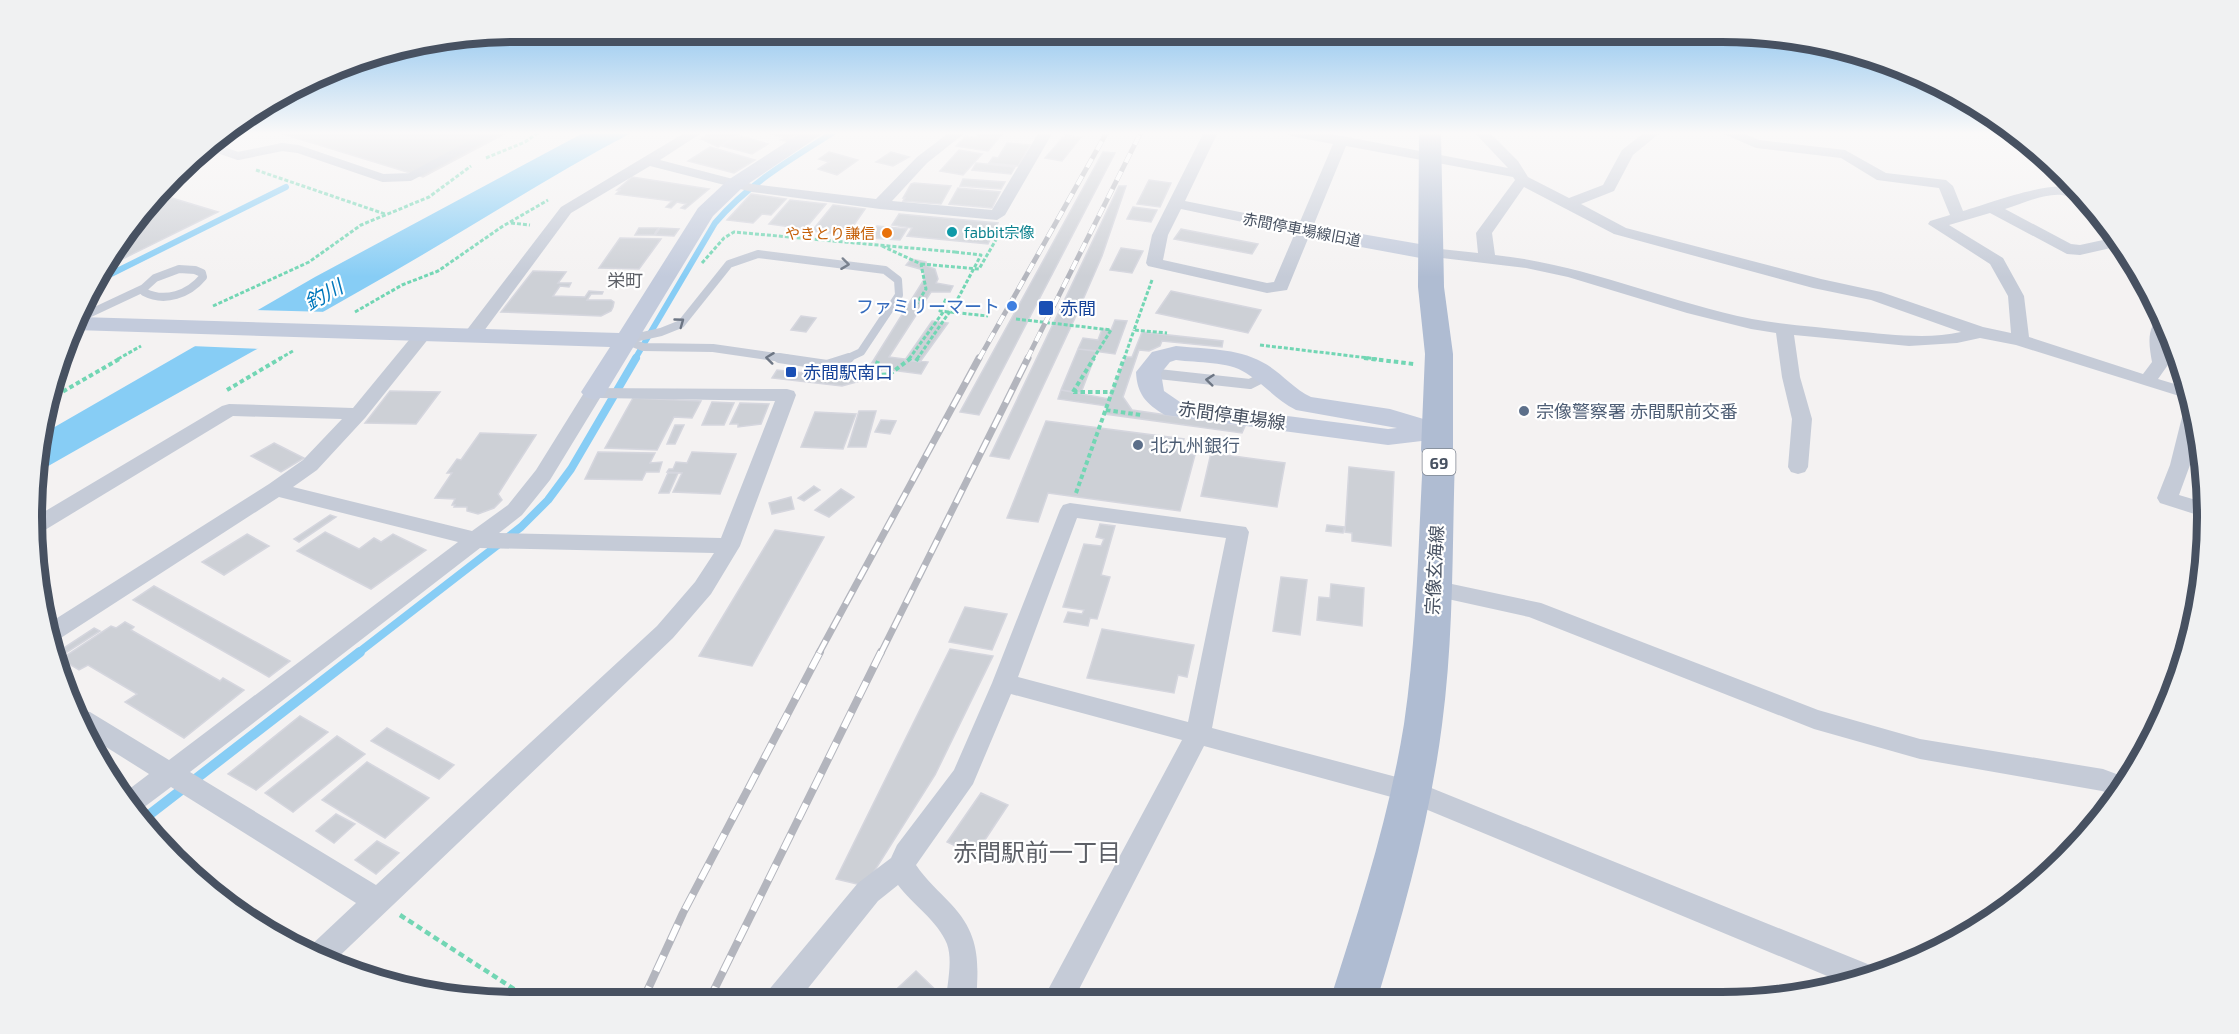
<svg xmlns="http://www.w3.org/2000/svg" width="2239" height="1034" font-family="'Exo 2','Noto Sans JP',sans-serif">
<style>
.water{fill:#87cdf5}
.pier{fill:#f4f2f2}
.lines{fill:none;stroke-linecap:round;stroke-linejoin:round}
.stream-far2{stroke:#87cdf5;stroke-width:6}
.stream-far1{stroke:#87cdf5;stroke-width:8}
.stream{stroke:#87cdf5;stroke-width:10}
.building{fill:#cdd0d6;stroke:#d5d6de;stroke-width:1.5}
.path-far2{stroke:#72d6b4;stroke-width:3;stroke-dasharray:4 2;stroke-linecap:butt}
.path-far1{stroke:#72d6b4;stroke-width:4;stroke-dasharray:4.5 3;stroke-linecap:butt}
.path{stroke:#72d6b4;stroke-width:4.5;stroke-dasharray:6 4;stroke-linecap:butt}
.lane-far1{stroke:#c5cbd7;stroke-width:8}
.lane{stroke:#c5cbd7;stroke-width:10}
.street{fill:#c5cbd7;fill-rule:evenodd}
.secondary{fill:#c3cbdc;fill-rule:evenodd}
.primary{fill:#afbcd2;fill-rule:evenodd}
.rail-far2-casing{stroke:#b3b5bd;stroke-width:5}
.rail-far1-casing{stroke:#b3b5bd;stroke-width:7}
.rail-casing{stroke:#b3b5bd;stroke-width:8}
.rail-far2{stroke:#fff;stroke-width:4;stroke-dasharray:10;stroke-linecap:butt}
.rail-far1{stroke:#fff;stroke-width:4.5;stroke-dasharray:14;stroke-linecap:butt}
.rail{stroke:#fff;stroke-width:6;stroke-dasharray:17;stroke-linecap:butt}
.path-bridge{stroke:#72d6b4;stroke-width:3;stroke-dasharray:4 2;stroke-linecap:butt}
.oneway{stroke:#6d7684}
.culture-dot{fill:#0f9aa8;stroke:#fff;stroke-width:2}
.food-dot{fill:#e8710a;stroke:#fff;stroke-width:2}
.shop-dot{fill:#3f7fe0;stroke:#fff;stroke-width:2}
.transit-dot{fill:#1a4fb4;stroke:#fff;stroke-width:2}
.service-dot{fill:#5c6f8a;stroke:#fff;stroke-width:2}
.labels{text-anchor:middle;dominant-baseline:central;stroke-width:4.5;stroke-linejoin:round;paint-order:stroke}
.far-street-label{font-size:15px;fill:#475161;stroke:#fff}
.far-culture-label{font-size:15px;fill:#0d838f;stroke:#fff;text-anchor:start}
.far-food-label{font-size:15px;fill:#c56008;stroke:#fff;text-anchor:end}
.shield{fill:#fff;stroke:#7e8590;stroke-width:1.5}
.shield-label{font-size:16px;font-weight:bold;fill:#475161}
.far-quarter-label{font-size:18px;fill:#5d6067;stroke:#fff}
.shop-label{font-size:18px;fill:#366cbe;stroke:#fff;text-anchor:end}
.transit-label{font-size:18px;fill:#164399;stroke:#fff;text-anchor:start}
.service-label{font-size:18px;fill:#4e5e75;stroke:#fff;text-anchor:start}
.street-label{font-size:18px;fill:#475161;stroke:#fff}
.water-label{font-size:20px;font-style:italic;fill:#0077bc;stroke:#fff}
.near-neighbourhood-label{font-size:24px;fill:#5d6067;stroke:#fff}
.rim{fill:none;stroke:#475161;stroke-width:8}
</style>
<rect width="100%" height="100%" fill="#f4f2f2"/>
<!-- water -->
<path class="water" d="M585,132H633C551,175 473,226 393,272C275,340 155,405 36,473L39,436L315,277Z"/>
<!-- pier -->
<path class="pier" d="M253,310L329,312L262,349L191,346Z"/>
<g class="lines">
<!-- stream-far2 -->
<path class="stream-far2" d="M93,283L286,187
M635,359L715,223C748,184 791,159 834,132"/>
<!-- stream-far1 -->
<path class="stream-far1" d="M358,653L521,527L548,500L571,469L636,358"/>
<!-- stream -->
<path class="stream" d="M145,818L360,652"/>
</g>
<!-- building -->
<path class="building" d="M282,132H508L423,177L280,133Z
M712,132H742L718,147L701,139Z
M765,132H800L789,140H792L789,142L781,140L785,138Z
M980,132H1004L988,151L956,146L966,136L976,137Z
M1065,135L1081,137L1062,161L1045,158Z
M737,136H742L768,144L752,154L722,146Z
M1007,143L1030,145L1018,166L989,163L993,157L998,158Z
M710,147L755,160L734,173L688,161Z
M959,150L982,154L963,175L940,171Z
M829,152L858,160L837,175L818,169L829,162L819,159Z
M891,152L909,157L893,166L876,162Z
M1103,152L1115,153L979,415L960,412Z
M976,163L1015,167L1011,174L972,170Z
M632,177L709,189L685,209L681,208L686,204L677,202L671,208L666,207L672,201L616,194L620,190H617Z
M963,179L1005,182L1001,189L960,186Z
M1149,180L1171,183L1160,207L1137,204Z
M914,183L951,186L941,204L903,201L905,198H903L911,184Z
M1119,186H1126L1102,256L1075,318L1009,459L990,456Z
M958,188L1000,192L992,208L949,204Z
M751,194L786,199L771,215L762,214L753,223L727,220Z
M162,195L218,212L100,270Z
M790,200L826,204L805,229L769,224Z
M833,205L865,209L847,235L812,231Z
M1133,207L1157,210L1151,222L1127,219Z
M899,214L998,223L988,244L907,236L912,228L892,225Z
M877,226L907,229L900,240L870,238Z
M639,228H658L654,235H635Z
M660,228L679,229L674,236L655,235Z
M1181,229L1258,244L1252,254L1174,239Z
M620,238L661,239L639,269L599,268Z
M1121,248L1143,251L1132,273L1110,270Z
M911,259L926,262L927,266L935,269L938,279L936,283L953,286L950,292H931L889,357L928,362L921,374L883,369L871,378L842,386L772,378L777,370L844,377L861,374L868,369L925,278L924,273L920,269L906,265Z
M533,271L566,272L558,283H571L569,287L560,286L553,296L585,297L589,291L603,292L602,294H591L587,300H611L614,302L613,307L611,311L601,316L501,312Z
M1171,291L1261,310L1248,333L1156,313Z
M801,316L816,318L806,332L791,330Z
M1115,320L1127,321L1115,354L1078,349L1083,338L1098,340L1102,329L1111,330Z
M932,321L948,323L920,362L905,360Z
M1142,332L1223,341L1222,347L1162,341L1160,346L1149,351L1139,350L1123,397L1132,410L1245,426L1242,433L1105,414L1107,406L1058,399L1061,390L1109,399L1126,357H1132Z
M1078,349L1097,351L1081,393L1061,390Z
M390,391L440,392L416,424L365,423Z
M633,398L701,401L692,418L674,417L657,450L605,448Z
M712,402L734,403L724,425H702Z
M740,403L769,404L761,424L738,427V424H730Z
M859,411H876L866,447H848Z
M815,412L856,414L843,449L801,447Z
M881,420L896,421L890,434L875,432Z
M1046,421L1184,439L1180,453L1195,455L1180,511L1048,493L1038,522L1007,518Z
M675,425H684L675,444H667Z
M480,433L536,435L498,494L502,500L494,508L478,514L467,511V507H454L455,505H452L455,499L435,498L452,473H447L457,459L461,460Z
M274,443L304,458L281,472L251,456Z
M598,452L655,453L650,463L662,462L659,472H646L642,480L585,479Z
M692,452L736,454L720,494L673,492L682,473L667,472L669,469H673L676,462L687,463Z
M1211,453L1285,463L1277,507L1201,496Z
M1349,467L1394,472L1391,546L1352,541V533L1345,532Z
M668,473H678L669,493H659Z
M814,486L820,490L804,501L798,498Z
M841,489L854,497L829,517L815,510Z
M791,497L794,509L772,514L769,503Z
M330,515L336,517L299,542L294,539Z
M1100,524L1115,526L1101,575L1110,577L1097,619L1090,618L1088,626L1064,622L1068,612L1082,614L1084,610L1063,607L1084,544L1101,546L1104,539L1096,537Z
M1327,525L1344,527L1343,533L1326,531Z
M775,530L824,537L752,666L699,656Z
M325,532L359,549L374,538L381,542L393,534L426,550L371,589L297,551Z
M247,534L269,546L224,575L202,562Z
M1281,577L1307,580L1300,635L1273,631Z
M1331,584L1364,588L1362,626L1317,620L1319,597L1330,598Z
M154,586L290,661L269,677L133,600Z
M965,607L1007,614L992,650L949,642Z
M125,622L134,627L131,630L220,681L223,678L244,690L184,738L125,702L137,694L88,665L79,670L61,659L111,626L116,628Z
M94,628L100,631L58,658L56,653Z
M1102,629L1194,645L1187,677L1178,675L1174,693L1087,678Z
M950,649L993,656L935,775L865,886L836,879Z
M300,716L328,732L256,790L228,774Z
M387,728L454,765L439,779L371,741Z
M337,736L365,754L293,812L265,793Z
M367,762L429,798L385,838L322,800Z
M981,793L1008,805L975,855L947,842Z
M336,814L355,824L334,843L316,831Z
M377,841L399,853L376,874L355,860Z
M916,971L947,1001H884Z"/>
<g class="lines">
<!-- path-far2 -->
<path class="path-far2" d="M486,158L525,142L539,132
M256,170L385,214
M511,223L530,225
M882,246L921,264L926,289L914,308
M702,263L724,238L734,232L955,252
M921,264L979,269L1001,231
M1152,280L1134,330L1167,333
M946,299L940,311L988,316
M213,306L309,262L361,225L429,197L471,166
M355,312L402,285L438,271L503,226L548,200
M1016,319L1111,330L1093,359
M1260,345L1377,359
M118,359L141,346
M279,359L293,351
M909,359L944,311
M917,359L955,304
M1124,359L1134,330"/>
<!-- path-far1 -->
<path class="path-far1" d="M1364,358L1414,364
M916,361L918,358
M852,378L890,374L911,358
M871,378L878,361
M227,390L281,358
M1073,392L1094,358
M1073,392H1112
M50,399L121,358
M1106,410L1141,415
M1076,493L1124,358"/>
<!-- path -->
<path class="path" d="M400,915L534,1002"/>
<!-- lane-far1 -->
<path class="lane-far1" d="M206,145L238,156L282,147L298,149L383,178L410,177L494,132
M179,269L195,270L202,273L203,277C189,294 165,303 144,292V288L155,278Z
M80,318L144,288
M789,359L713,348L643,347L625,340L661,332L681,324L729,264L758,254L885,270L898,280L899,295L861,352L846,359"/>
<!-- lane -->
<path class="lane" d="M779,358L827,365L849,358
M1149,373L1250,384L1266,376"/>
<!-- street -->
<path class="street" d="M686,132H703L660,160L752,184L876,199L917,157L950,132H966L927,163L892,201L992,210L1039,132H1053L1005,215L997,220L880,209L752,192L650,166L571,213L478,339H466L463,335L466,331L561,207Z
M1204,132H1218L1185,201L1299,224L1333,144L1291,136L1284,132H1316L1342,136L1508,168L1474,132H1489L1518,161L1528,177L1569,198L1603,185L1622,150L1645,132H1661L1633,155L1614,191L1581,204L1626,228L1821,279L1881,292L1983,327L2011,333L2008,296L1990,264L1928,224L1930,221L1950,215L1939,188L1877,180L1841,158L1756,148L1719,132H1739L1759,140L1845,150L1886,173L1946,180L1953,186L1963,211C1987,204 2050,180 2072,188C2081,191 2087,200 2092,207C2080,208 2073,197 2062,195C2044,193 2022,204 2005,209L2071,244L2080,245L2117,237L2124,245L2080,255L2067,254L1990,213L1949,225L2003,258L2024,296L2029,337L2143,374L2152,362C2150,350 2147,336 2153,325L2167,324L2171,334H2167L2170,362L2158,379L2188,388L2192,400L2016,345L1980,338L1957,343L1909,346L1794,335L1800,377L1812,419L1808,467L1805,472L1798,474L1791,472L1788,467L1792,419L1782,377L1776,333L1751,329L1687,313L1568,277L1526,268L1425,256L1423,253L1431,248L1478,253L1476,233L1515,180L1513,177L1346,146L1287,290L1267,293L1148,266L1146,263L1152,235ZM1524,187L1614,234L1813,288L1871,300L1961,332C1927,340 1887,334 1852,331C1819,327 1785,325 1752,319C1665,301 1583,264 1495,255L1492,233ZM1181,209L1295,233L1274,282L1267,283L1163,260L1168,235Z
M424,328L430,329L433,333L365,418L317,470L293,487L472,531L508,505L536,470L587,388L787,389L794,391L796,395L740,546L711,594L673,638L330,965L306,950L356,903L171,787L139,811L124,793L149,774L87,735L78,710L90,712L169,760L458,542L279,497L53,643L46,625L269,484L303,460L342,419L233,416L40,533L33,535L32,519L222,406L229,404L353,408L418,329ZM600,398L775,401L721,538L499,533L522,515L550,480ZM480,548L714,553L695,582L657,626L376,885L190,772Z
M2192,404L2199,429L2190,465L2179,495L2206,503L2207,518L2160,503L2157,498L2170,465L2184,409L2187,405Z
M1070,503L1246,527L1249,532L1212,728L1419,783L1875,967L1878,973L1844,983L1406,801L1204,746L1073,1001H1042L1182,740L1011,694L973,784L916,865C926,880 939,891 951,904C980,935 979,961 976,1001H946C947,984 953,961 947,944C938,921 912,904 898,885L878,901L797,1002H763L767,992L858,883L891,858L897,845L954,770L992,683L1060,510L1063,505ZM1077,518L1226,538L1188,722L1018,677Z
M1433,580L1541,603L1818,710L1920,739L2103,769L2127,778L2117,796L2102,791L1920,759L1814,729L1529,617L1425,594L1422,588L1425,582Z"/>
<!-- secondary -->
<path class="secondary" d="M802,132H825L742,188L713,216L603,397L594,400L585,397L581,392L610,347L75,330L80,317L619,333L698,208L728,180Z
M1304,224L1431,246L1439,248L1442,253L1439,258L1431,260L1296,235L1293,230L1296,225Z
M1176,346C1204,349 1237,348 1262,362C1280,371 1292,388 1311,397L1390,409L1447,426L1451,432L1447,438L1388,445L1165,415C1146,404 1137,394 1136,372L1152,352ZM1176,360C1198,363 1228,361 1246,373C1264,384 1276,400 1296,410L1397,428L1388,429L1180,402L1164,391L1161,373L1170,362Z"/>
<!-- primary -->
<path class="primary" d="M1419,132H1441L1444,287L1453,354V450L1455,457C1452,546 1454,636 1442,725C1430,819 1404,910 1377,1000H1330C1359,910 1389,818 1404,724C1417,636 1418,546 1423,457L1421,450L1425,354L1418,287Z"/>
<defs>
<path id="rail-far2" d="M979,359L1107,132
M1027,359L1141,132"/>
<path id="rail-far1" d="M819,653L979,358
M881,653L1028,358"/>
<path id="rail" d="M642,1002L683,913L820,652
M708,1002L881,652"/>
</defs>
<!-- rail-far2 casing -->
<use href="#rail-far2" class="rail-far2-casing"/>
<!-- rail-far1 casing -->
<use href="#rail-far1" class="rail-far1-casing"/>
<!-- rail casing -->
<use href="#rail" class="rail-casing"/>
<!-- rail-far2 -->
<use href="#rail-far2" class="rail-far2"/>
<!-- rail-far1 -->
<use href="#rail-far1" class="rail-far1"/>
<!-- rail -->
<use href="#rail" class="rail"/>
<!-- path-bridge -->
<path class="path-bridge" d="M955,252L981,255L955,304"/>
</g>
<!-- one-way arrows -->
<defs><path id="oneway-chevron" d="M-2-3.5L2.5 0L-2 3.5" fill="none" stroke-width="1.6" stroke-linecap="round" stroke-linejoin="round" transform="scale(1.5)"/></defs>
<g class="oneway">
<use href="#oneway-chevron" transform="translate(845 264) rotate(7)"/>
<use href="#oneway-chevron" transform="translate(680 322) rotate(-36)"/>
<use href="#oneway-chevron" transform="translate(770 358) rotate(-173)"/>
<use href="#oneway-chevron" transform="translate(1210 380) rotate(-174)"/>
</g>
<!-- sky -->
<linearGradient id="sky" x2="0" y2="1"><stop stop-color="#81beed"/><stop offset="0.48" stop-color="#faf9f9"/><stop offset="1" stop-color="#faf9f9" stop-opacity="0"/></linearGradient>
<rect width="2239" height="277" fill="url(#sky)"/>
<!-- markers -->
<circle class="culture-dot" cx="952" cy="232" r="6"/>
<circle class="food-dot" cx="887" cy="233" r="6"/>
<circle class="shop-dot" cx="1012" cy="306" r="6"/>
<g class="transit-dot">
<rect x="1038" y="300" width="16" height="16" rx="3"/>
<rect x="785" y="366" width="12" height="12" rx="3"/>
</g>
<g class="service-dot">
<circle cx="1524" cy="411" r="6"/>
<circle cx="1138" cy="445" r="6"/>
</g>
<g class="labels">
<!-- far-street labels -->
<g class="far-street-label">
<text transform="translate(1302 229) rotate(11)">赤間停車場線旧道</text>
</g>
<!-- far-culture labels -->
<g class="far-culture-label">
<text x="964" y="232">fabbit宗像</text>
</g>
<!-- far-food labels -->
<g class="far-food-label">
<text x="875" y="233">やきとり謙信</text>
</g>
<!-- shield labels -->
<rect class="shield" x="1422.5" y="449" width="33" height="26" rx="4.5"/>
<g class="shield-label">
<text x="1439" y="462">69</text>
</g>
<!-- far-quarter labels -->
<g class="far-quarter-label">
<text x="625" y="280">栄町</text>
</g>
<!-- shop labels -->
<g class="shop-label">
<text x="1000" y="306">ファミリーマート</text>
</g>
<!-- transit labels -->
<g class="transit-label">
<text x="1060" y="308">赤間</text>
<text x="803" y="372">赤間駅南口</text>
</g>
<!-- service labels -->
<g class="service-label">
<text x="1536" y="411">宗像警察署 赤間駅前交番</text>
<text x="1150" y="445">北九州銀行</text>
</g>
<!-- street labels -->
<g class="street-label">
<text transform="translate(1232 415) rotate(8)">赤間停車場線</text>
<text transform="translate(1434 570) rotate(-87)">宗像玄海線</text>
</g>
<!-- water labels -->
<g class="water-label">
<text transform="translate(323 294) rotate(-29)">釣川</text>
</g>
<!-- near-neighbourhood labels -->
<g class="near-neighbourhood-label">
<text x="1037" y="851">赤間駅前一丁目</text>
</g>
</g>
<!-- crop -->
<path d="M0 0H2239V1034H0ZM517 42H1722A475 475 0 0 1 2197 517V517A475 475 0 0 1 1722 992H517A475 475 0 0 1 42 517V517A475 475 0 0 1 517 42Z" fill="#f0f1f2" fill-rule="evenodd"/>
<path class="rim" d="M517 42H1722A475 475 0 0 1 2197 517V517A475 475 0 0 1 1722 992H517A475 475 0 0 1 42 517V517A475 475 0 0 1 517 42Z"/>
</svg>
